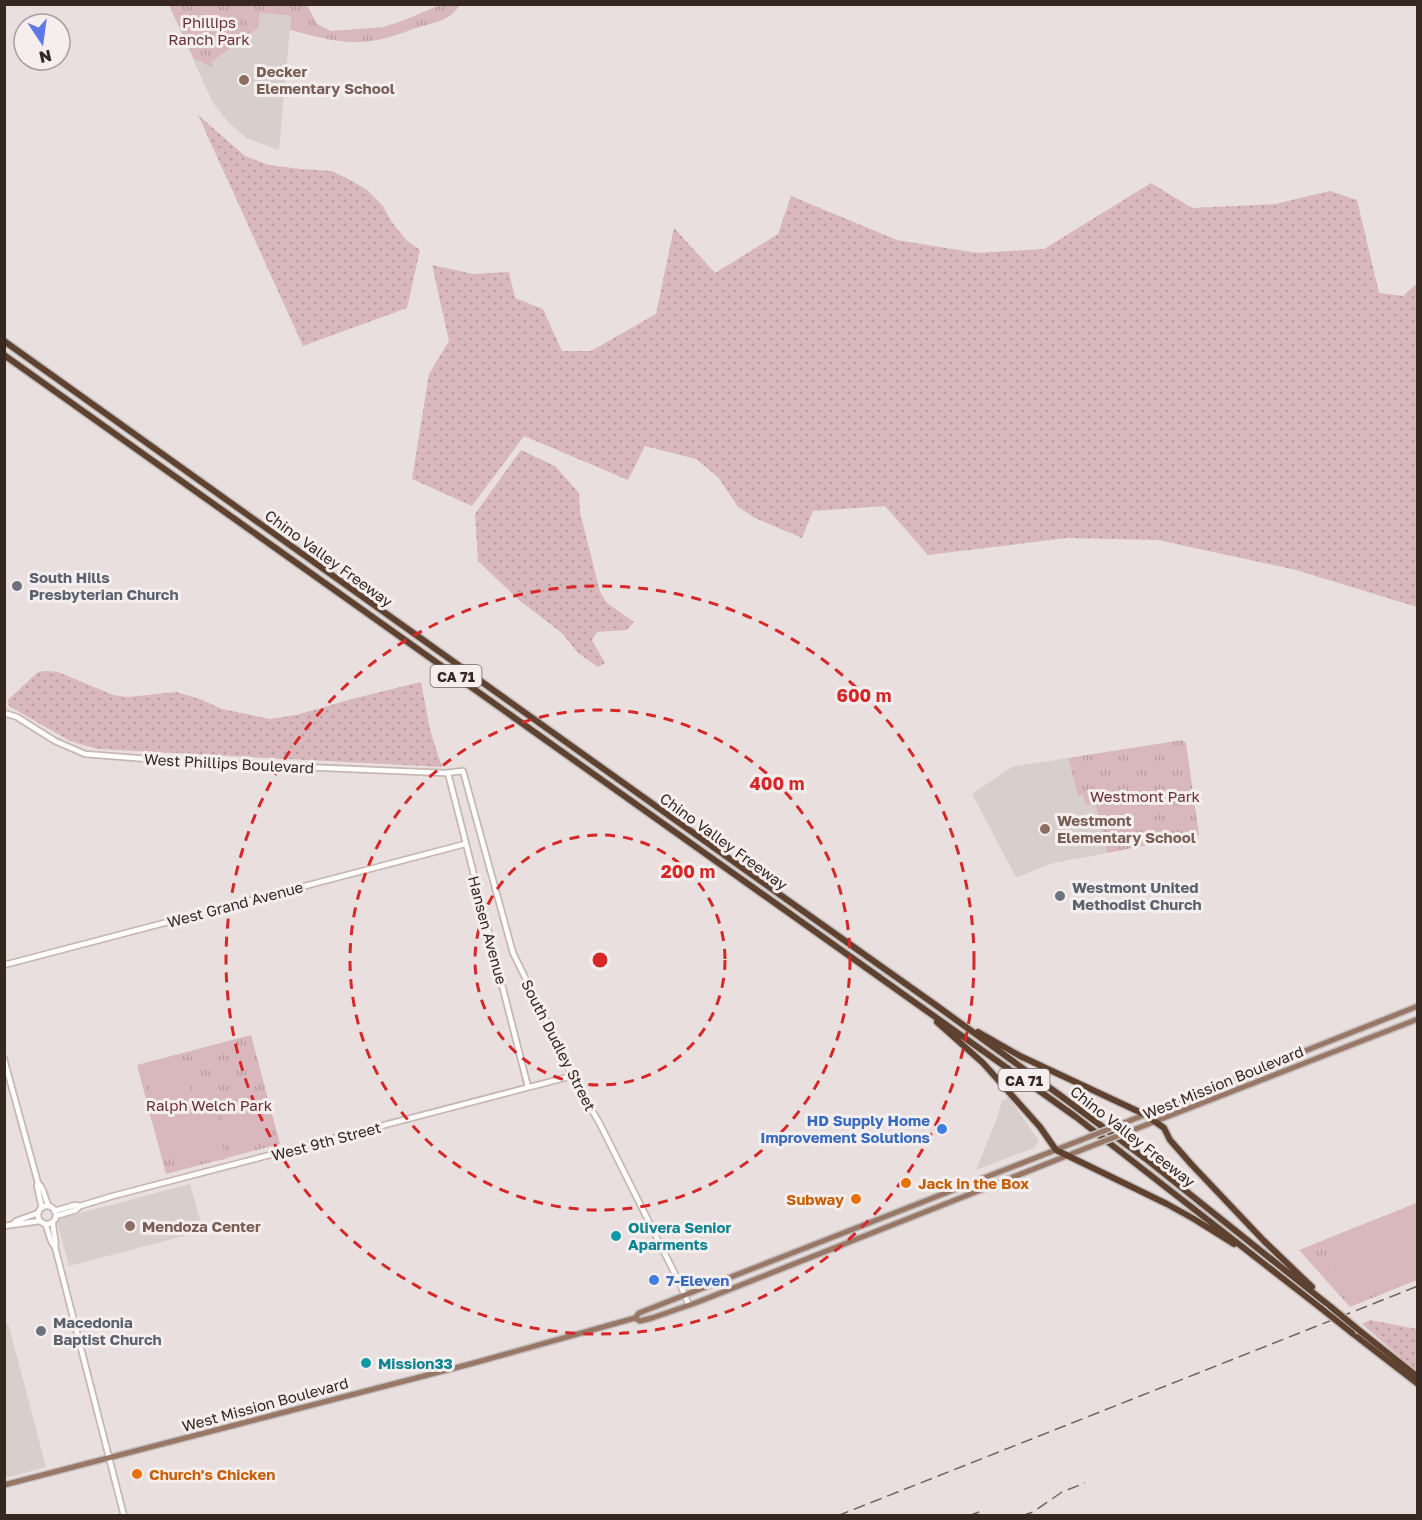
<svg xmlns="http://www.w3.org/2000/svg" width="1422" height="1520" font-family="'Golos Text',sans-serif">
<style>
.built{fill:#d8cecc}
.grass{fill:url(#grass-dots)}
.park{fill:url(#park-tufts)}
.pitch{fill:#d8b8bd}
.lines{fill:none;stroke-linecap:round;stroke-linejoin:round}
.secondary-casing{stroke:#c7b7b2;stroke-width:8}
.primary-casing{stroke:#c3bebc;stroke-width:8}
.highway-casing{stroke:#c3bebc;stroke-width:9}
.secondary{stroke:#fff;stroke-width:4.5}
.primary{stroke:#997767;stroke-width:5}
.highway{stroke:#5f4130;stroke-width:6}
.rail{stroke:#72625b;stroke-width:1.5;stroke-dasharray:12 6;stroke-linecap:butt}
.primary-bridge-casing{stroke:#c3bebc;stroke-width:8;stroke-linecap:butt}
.highway-bridge-casing{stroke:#c3bebc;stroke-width:9;stroke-linecap:butt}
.primary-bridge{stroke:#997767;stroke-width:5}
.highway-bridge{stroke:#5f4130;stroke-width:6}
.ring{fill:none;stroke:#d62828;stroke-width:3;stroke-dasharray:10 8}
.education-dot{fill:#8d6e63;stroke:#f5eeee;stroke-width:2}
.worship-dot{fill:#6b7280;stroke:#f5eeee;stroke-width:2}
.shop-dot{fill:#3f7fe0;stroke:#f5eeee;stroke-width:2}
.food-dot{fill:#e8710a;stroke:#f5eeee;stroke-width:2}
.culture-dot{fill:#0f9aa8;stroke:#f5eeee;stroke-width:2}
.labels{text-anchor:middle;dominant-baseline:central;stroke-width:6;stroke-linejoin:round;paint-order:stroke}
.shield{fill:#f5eeee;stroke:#6f635e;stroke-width:1.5}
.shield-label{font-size:14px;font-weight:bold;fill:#362721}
.park-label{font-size:15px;fill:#683032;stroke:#f5eeee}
.education-label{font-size:15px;font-weight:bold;fill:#785e54;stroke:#f5eeee;text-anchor:start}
.street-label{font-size:15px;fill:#362721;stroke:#f5eeee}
.worship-label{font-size:15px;font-weight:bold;fill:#5b616d;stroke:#f5eeee;text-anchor:start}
.shop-label{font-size:15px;font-weight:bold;fill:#366cbe;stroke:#f5eeee;text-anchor:end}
.food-label{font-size:15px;font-weight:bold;fill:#c56008;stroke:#f5eeee;text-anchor:start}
.culture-label{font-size:15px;font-weight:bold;fill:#0d838f;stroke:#f5eeee;text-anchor:start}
.centre{fill:#d62828;stroke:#f5eeee;stroke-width:3}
.ring-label{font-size:18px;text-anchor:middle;font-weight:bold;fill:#d62828;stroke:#f5eeee;stroke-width:6;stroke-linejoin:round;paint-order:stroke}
</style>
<defs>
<pattern id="grass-dots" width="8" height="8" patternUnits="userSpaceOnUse" patternTransform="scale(1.5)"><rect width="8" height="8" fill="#d8b8bd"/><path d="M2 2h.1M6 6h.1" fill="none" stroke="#ba9ea2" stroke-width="1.8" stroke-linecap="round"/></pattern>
<pattern id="park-tufts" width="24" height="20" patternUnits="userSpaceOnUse" patternTransform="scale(1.5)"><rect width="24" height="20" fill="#d8b8bd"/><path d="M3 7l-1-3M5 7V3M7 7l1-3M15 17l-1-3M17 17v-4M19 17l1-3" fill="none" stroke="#ba9ea2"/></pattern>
</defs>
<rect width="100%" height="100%" fill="#e8dfde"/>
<!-- built -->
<path class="built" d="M259,13L291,16L279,150L248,139L229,123L213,103L195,64L194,60L199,61L211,67L214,60L229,48H232Z
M1068,758L1078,796L1083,795L1095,803L1107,853L1054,863L1034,870L1019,877H1016L972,794L1012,767Z
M1009,1098L1039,1141L1034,1148L976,1170L996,1121L1002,1100Z
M190,1184L203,1231L69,1266L57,1222L58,1219Z
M8,1323L46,1467L5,1478L4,1324Z"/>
<!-- grass -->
<path class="grass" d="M198,115L245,156L269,165L301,169L332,171L350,180L367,190L383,206L391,221L407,241L420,250L407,308L303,346Z
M1151,183L1192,208L1275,204L1330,191L1357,200L1379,293L1403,296L1417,283V607L1296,570L1158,540L1066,538L928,555L885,506L813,511L802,538L755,518L738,507L718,477L696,459L645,446L628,480L524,436L472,506L412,479L429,374L449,341L432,265L473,274L509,272L515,298L543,309L562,351H591L656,314L674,228L715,273L778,234L791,196L897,240L977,253L1044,249Z
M521,450L555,466L579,493L580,512L600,592L607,603L634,622L627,630L597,632L592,640L605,663L598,667L578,653L562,633L520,601L478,561L475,514Z
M47,671L58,672L113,695L128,697L176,692L200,699L222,709L270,719L296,715L356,698L421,682L430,730L442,767L97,749L70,741L9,706L8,700L38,672Z
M1370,1320L1417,1329V1372L1362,1324Z"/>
<!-- park -->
<path class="park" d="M169,5H307L317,24L331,31L383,27L402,21L440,5H460C448,22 435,22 416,28C397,35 378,42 358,42C335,43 312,35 290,30L291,16L260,13L258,28L214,60L212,62L213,67H211L199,61L194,60Z
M1182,740L1186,743L1199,835L1107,853L1095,803L1086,805L1083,795L1078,796L1068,758Z
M251,1035L280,1144L166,1174L137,1065Z
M1417,1203V1280L1350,1307L1299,1250Z"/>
<!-- pitch -->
<path class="pitch" d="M182,1056L191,1090L190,1096L185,1100L151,1110C143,1084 154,1062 182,1056Z
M261,1095C270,1119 256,1145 230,1149L221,1109L226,1104Z
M207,1099L212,1102L226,1159C184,1166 165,1156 150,1115Z
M1417,1203V1277L1351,1303L1347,1298L1324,1240Z"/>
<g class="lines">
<defs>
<path id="secondary" d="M4,713L17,717L55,741L85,754L186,762L445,773L463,771L513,953L550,1028L572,1076L600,1124L680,1284L689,1305
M448,773L528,1087
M4,965L465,844
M4,1059L38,1183L37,1186L42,1208
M38,1183C45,1188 44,1199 49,1206
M38 1215a9 9 0 1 1 18 0a9 9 0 1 1-18 0Z
M54,1211L75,1205L80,1206
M56,1216L76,1210L80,1206L113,1196L572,1076
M53,1222C52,1230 57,1239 55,1247L124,1516
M13,1224L16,1221L38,1213
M45,1224C49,1231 49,1241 55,1247
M4,1226L40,1221"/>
<path id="primary" d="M1124,1123L1418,1006
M1133,1130L1418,1019
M635,1318L640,1321L652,1318L698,1302L1089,1147
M4,1485L474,1363L635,1318L639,1313L1081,1140"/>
<path id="highway" d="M4,341L786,899L937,1006L1061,1096L1146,1159L1331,1307
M4,355L1076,1117L1322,1309
M937,1022L983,1063L1040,1127L1056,1150L1167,1204L1194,1219L1234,1244
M978,1032L1020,1056L1146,1115L1164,1128L1170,1140L1192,1165L1264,1241L1312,1287
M1360,1331L1418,1377
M1352,1333L1418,1384"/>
</defs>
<!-- secondary casing -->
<use href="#secondary" class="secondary-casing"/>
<!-- primary casing -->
<use href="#primary" class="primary-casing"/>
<!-- highway casing -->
<use href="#highway" class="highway-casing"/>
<!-- secondary -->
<use href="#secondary" class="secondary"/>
<!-- primary -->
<use href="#primary" class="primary"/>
<!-- highway -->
<use href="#highway" class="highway"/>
<!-- rail -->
<path class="rail" d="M837,1516L1418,1286
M968,1516L985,1510
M1021,1516L1033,1512L1062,1492L1085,1483"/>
<defs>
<path id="primary-bridge" d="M1081,1140L1124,1123
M1089,1147L1133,1130"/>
<path id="highway-bridge" d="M1331,1307L1360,1331
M1322,1309L1352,1333"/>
</defs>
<!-- primary-bridge casing -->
<use href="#primary-bridge" class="primary-bridge-casing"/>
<!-- highway-bridge casing -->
<use href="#highway-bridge" class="highway-bridge-casing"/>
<!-- primary-bridge -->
<use href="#primary-bridge" class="primary-bridge"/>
<!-- highway-bridge -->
<use href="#highway-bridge" class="highway-bridge"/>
</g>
<!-- distance rings -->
<g class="ring">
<circle cx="600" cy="960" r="125"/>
<circle cx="600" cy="960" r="250"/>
<circle cx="600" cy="960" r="374"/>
</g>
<!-- markers -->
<g class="education-dot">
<circle cx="244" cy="80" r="6"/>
<circle cx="1045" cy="829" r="6"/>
<circle cx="130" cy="1226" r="6"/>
</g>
<g class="worship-dot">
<circle cx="17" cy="586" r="6"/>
<circle cx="1060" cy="896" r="6"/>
<circle cx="41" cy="1331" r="6"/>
</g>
<g class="shop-dot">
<circle cx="942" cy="1129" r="6"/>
<circle cx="654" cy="1280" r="6"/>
</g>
<g class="food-dot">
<circle cx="906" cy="1183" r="6"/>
<circle cx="856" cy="1199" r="6"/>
<circle cx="137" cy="1474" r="6"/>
</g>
<g class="culture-dot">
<circle cx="616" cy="1236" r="6"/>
<circle cx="366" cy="1363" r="6"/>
</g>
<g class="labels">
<!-- shield labels -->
<g class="shield">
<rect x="430.5" y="665" width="51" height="22" rx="4.5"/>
<rect x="998.5" y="1069" width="51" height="22" rx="4.5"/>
</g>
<g class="shield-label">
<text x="456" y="676">CA 71</text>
<text x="1024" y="1080">CA 71</text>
</g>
<!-- park labels -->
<g class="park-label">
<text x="209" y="22">Phillips<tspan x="209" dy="17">Ranch Park</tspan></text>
<text x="1145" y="796">Westmont Park</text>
<text x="209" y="1105">Ralph Welch Park</text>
</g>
<!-- education labels -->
<g class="education-label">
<text x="256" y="71">Decker<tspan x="256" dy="17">Elementary School</tspan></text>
<text x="1057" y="820">Westmont<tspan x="1057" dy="17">Elementary School</tspan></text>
<text x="142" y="1226">Mendoza Center</text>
</g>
<!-- street labels -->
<g class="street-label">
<text transform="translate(329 558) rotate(36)">Chino Valley Freeway</text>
<text transform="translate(229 763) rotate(3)">West Phillips Boulevard</text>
<text transform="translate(724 841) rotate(36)">Chino Valley Freeway</text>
<text transform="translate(235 904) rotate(-15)">West Grand Avenue</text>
<text transform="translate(488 930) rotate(75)">Hansen Avenue</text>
<text transform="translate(559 1045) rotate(63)">South Dudley Street</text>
<text transform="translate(1223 1082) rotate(-22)">West Mission Boulevard</text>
<text transform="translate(1133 1136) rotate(38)">Chino Valley Freeway</text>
<text transform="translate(326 1141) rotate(-15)">West 9th Street</text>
<text transform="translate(265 1404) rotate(-15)">West Mission Boulevard</text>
</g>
<!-- worship labels -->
<g class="worship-label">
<text x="29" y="577">South Hills<tspan x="29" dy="17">Presbyterian Church</tspan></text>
<text x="1072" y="887">Westmont United<tspan x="1072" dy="17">Methodist Church</tspan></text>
<text x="53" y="1322">Macedonia<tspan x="53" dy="17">Baptist Church</tspan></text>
</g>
<!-- shop labels -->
<g class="shop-label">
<text x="930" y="1120">HD Supply Home<tspan x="930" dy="17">Improvement Solutions</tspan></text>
<text x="666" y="1280" text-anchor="start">7-Eleven</text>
</g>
<!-- food labels -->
<g class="food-label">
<text x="918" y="1183">Jack in the Box</text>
<text x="844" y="1199" text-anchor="end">Subway</text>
<text x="149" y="1474">Church's Chicken</text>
</g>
<!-- culture labels -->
<g class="culture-label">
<text x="628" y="1227">Olivera Senior<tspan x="628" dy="17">Aparments</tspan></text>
<text x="378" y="1363">Mission33</text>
</g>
</g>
<circle cx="600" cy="960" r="9" class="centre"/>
<g class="ring-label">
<text x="864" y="702">600 m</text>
<text x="777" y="790">400 m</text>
<text x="688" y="878">200 m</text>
</g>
<!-- border -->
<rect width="1422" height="1520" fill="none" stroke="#362721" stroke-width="12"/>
<!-- north arrow -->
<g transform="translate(42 42) rotate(167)"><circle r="28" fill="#f5eeee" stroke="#a99e9c" stroke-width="1.5"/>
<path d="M0-4.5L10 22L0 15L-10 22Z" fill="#6078e4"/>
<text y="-9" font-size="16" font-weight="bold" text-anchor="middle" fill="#362721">N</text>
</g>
</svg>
